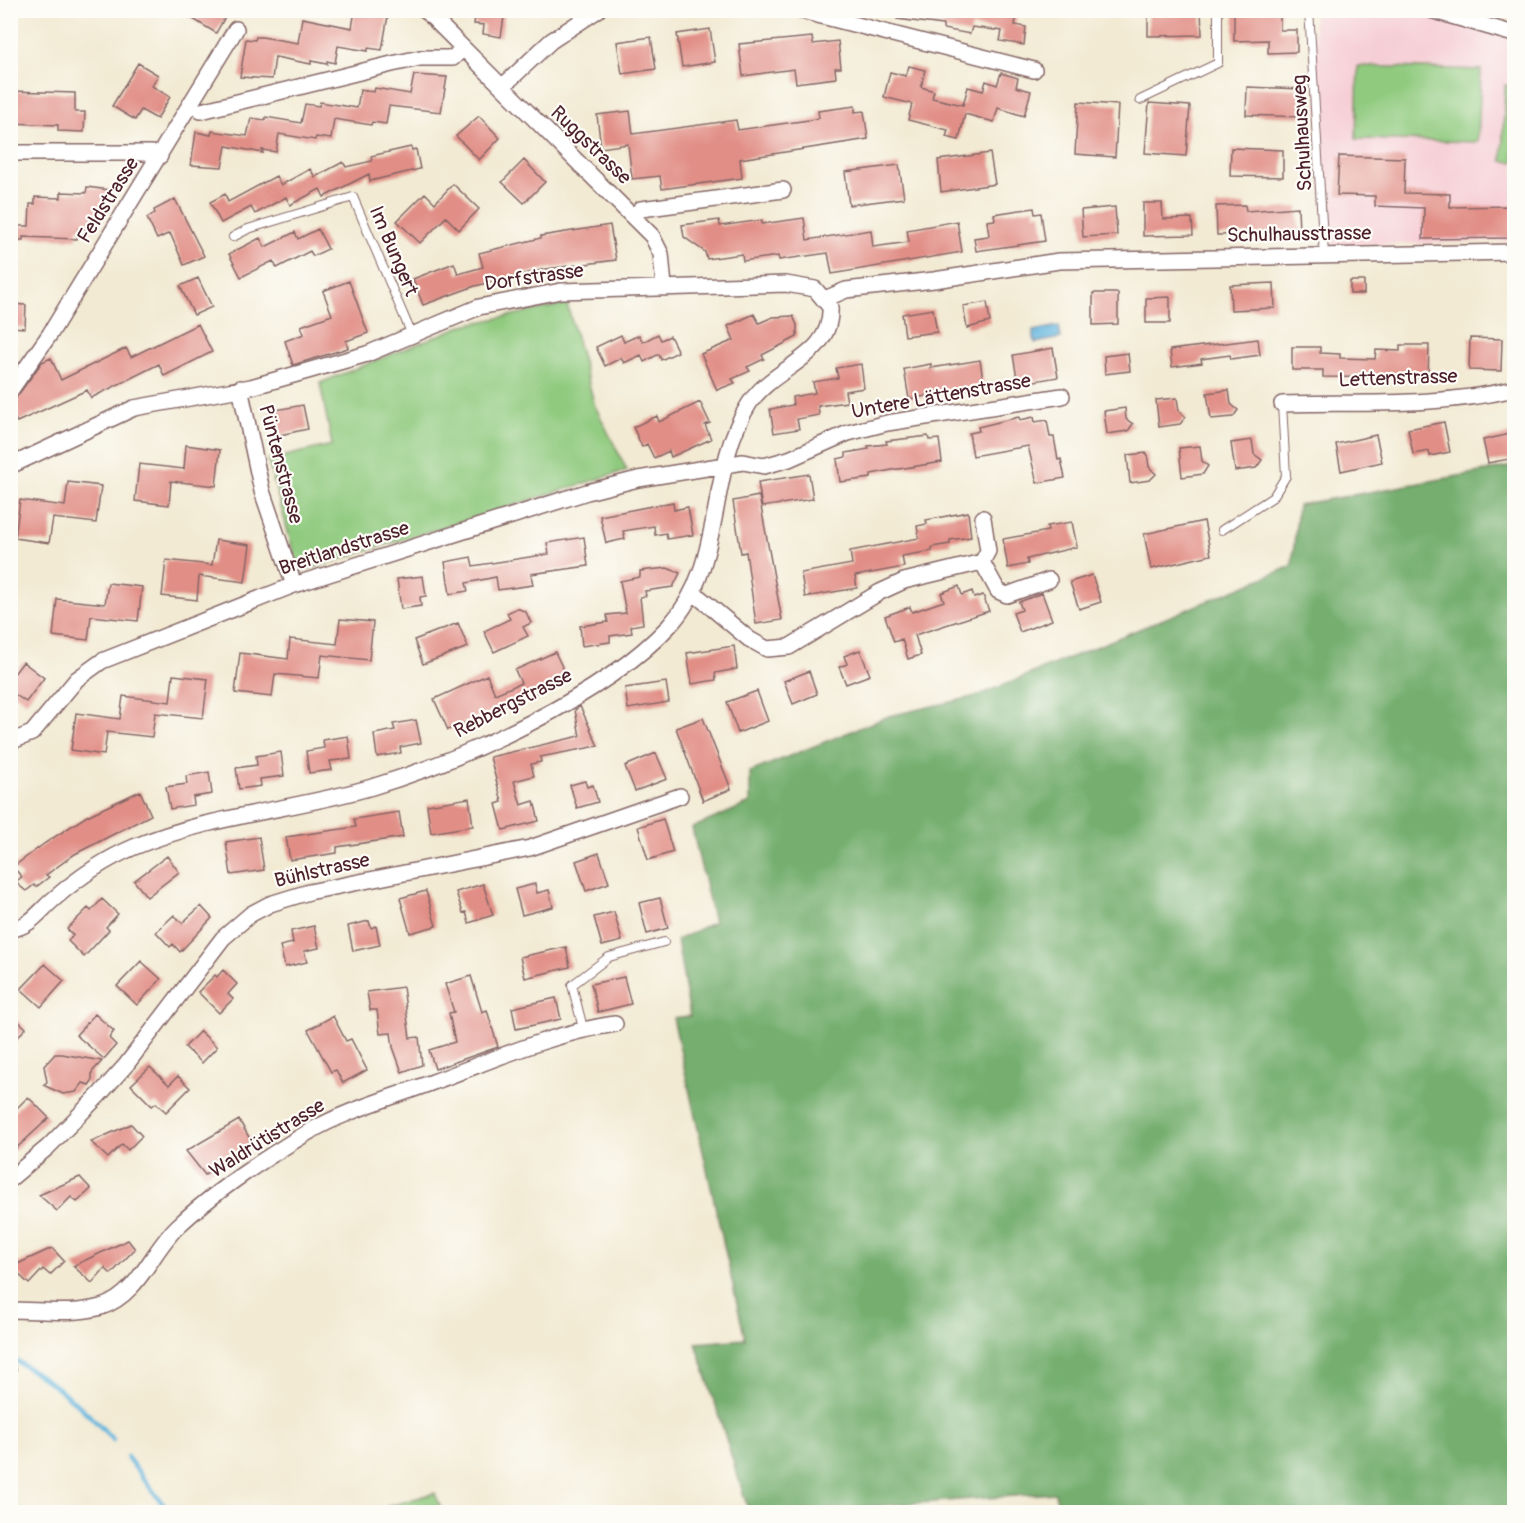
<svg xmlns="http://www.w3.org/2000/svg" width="1525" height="1523" font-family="Pangolin,sans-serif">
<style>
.built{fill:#f6cfd6}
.green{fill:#90ca7f;stroke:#6d7455;stroke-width:1.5}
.forest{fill:#74ae6e;stroke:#5f664c;stroke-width:1.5}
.water{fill:#62b5dd;stroke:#566a84;stroke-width:1.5}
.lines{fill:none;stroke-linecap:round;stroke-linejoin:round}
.stream{stroke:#62b5dd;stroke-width:4.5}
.building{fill:#e18e86}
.service-casing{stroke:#856666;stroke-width:10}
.minor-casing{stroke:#856666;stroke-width:18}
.service{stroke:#fff;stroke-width:8}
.minor{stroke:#fff;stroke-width:15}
.labels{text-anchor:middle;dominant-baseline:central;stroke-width:4.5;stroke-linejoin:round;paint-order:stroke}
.street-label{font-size:20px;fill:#4a1f2b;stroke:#fdfcf7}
</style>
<rect width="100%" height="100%" fill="#fdfcf7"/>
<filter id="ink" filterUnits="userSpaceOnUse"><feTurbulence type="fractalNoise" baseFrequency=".0167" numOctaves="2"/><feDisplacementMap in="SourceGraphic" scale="12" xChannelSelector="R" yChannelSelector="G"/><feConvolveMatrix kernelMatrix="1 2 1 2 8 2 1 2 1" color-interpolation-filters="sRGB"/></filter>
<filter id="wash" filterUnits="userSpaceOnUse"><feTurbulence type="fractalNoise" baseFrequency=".008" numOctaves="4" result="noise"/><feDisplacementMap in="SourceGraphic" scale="24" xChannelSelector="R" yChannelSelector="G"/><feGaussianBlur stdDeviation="1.35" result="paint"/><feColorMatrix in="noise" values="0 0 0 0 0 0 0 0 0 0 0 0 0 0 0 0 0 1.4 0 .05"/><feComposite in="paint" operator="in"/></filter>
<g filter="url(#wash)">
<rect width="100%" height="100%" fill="#f2ead3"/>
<!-- built -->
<path class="built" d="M1313,11H1418L1514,36V241L1324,246Z"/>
<!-- green -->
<path class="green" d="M1358,66L1481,70L1478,142L1356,139Z
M1505,85L1514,86V162L1502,161Z
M567,304L595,406L627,470L299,572L268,460L332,445L320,383L464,325Z
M435,1493L442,1512H387L386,1507Z"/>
<!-- forest -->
<path class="forest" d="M1514,466V1512H1060L1055,1493L794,1512H749L696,1343L745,1339L673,1018L690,1016L677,940L714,922L692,828L750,803V772L889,716L977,696L1292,566L1298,505Z"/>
<!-- water -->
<path class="water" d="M1059,326L1061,338L1035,343L1033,331Z"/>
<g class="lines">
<!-- stream -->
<path class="stream" d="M10,1357C54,1383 80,1403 113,1440
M127,1457L169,1512"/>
</g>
<g id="blocks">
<!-- building -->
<path class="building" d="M178,10H229L216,33Z
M355,10H389L382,50L368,48V51L338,46L335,63L327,61V64L311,61V64L275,57L272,79L240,77L246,39L255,40L256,37H262L298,43L302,18L352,28Z
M476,10H505L501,37L483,34L484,25L474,24Z
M898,10H994L1017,14L1015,25L1026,27L1024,45L1000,41L1002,31L972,27L970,34L943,29V25L897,19Z
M1148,10H1201L1202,35L1148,36Z
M1234,10H1280V30H1297V52L1268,53V40L1234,41Z
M710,29L715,62L682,67L677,34Z
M651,37L656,69L622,74L617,42Z
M812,37L813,44L838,41L841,68H835L836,78L796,83L794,69L743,76L739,44Z
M138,63L158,75L152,86L170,97L157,119L141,110L135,120L112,106Z
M909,66L925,70L921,87L934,91L932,98L963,105L968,87L983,91L986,81L997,85L1001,73L1018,78L1016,87L1031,91L1024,116L998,108L994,122L965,114L959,140L946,137L948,130L908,120L912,104L884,97L890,72L906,76Z
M414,75L447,77L441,112L389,106L386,124L372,122L371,125L334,119L331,139L316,137L315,140L279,134L276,152L262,150L263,153L226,146L222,167L191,165L196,132L211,135L212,131L247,136L251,118L265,120L266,117L301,123L305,104L319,106L320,102L357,108L360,90L374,92L375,88L410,94Z
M1247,87L1302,89L1301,117L1246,115Z
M10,91L75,93V112H85L84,132L58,131V125L10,123Z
M1078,102L1118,105L1115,157L1075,154Z
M1149,103L1190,106L1186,156L1145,153Z
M855,106V112L864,111L868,139L740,159L742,178L662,189L660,176L632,179L628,144L601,148L597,115L630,111L633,134L736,120L738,130L809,120L819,118L818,111Z
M479,116L500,138L479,160L456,136Z
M411,147L412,150L416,149L420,169L370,181L369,174L324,197L320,189L290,205L286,197L255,214L251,207L221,223L210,202L225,194L228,202L276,176L281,185L310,169L315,177L343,162L346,167L372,161L371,156Z
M1231,148L1283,150V177L1230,176Z
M990,153L995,184L941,192L938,160Z
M1339,156L1405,158L1404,193L1450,194V207L1515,206V238L1423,239L1424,208L1375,206V196L1337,195Z
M524,160L545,182L524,203L502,182Z
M899,165L904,198L849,205L845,172Z
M453,184L479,209L459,230L446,217L420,243L397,221L425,193L435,203Z
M87,187L109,190L108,212H98V230L78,229L77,239L23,237V240H10V226H29L30,204H35V197L61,198V192L86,193Z
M175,199L204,256L184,265L170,233L157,239L147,218L155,213L154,210Z
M1143,203H1162L1163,219L1192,218L1193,235L1143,236Z
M1245,205L1246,211L1298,207L1299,233L1217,235L1216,206Z
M1115,207L1117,235L1083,237L1081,210Z
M1034,208L1035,214L1041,213L1045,241L976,251L974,238L989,236L987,221L995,220L994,214Z
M804,218L807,240L871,230L873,247L909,242L907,230L957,221L962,252L832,274L828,253L779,260L778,256L743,261L742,254L707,259L705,252L684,237L682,225L719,220L720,226L762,220V224Z
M610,225L616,260L546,269L475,286L423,305L413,279L454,263L458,274L483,267L479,253L541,238V236Z
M318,229L328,249L313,256L310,251L277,268L273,261L241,277L229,254L260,238L265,247L295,232L298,239Z
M198,278L212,307L194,315L180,286Z
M349,281L368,333L346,341L348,348L293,365L285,341L304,334L301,326L332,315L323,291Z
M1350,281H1364V294H1350Z
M1274,283L1275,308L1231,310L1230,285Z
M1093,293H1118V324L1093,325Z
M1170,297V323H1146V298Z
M987,302L990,322L967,328L963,306Z
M10,304L26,305L25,328L10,327Z
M933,309L937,332L905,336L902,314Z
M754,314L759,323L773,317L793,316L797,325V337L762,355L764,359L747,367L750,371L732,379L735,383L717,390L701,354L734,340L728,326Z
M198,324L212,352L164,376L159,364L91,398L87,390L17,422L10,413V406L42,362L51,358L61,380L126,348L131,357Z
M658,334L661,340L670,336L678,352L661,360L659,354L644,362L641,355L624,363L621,358L605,366L596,347L621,335L624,342L639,335L643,342Z
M1470,338L1502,339L1501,371L1469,370Z
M1258,339L1260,355L1231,359L1230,355L1201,359L1202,363L1172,367L1170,350Z
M1400,345H1429L1428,378L1323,377V370H1292V347H1320V353L1340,354V358L1375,359L1376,350L1400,351Z
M1053,348L1058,377L1018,384L1013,355Z
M1128,353L1130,371L1105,374L1104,356Z
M980,360L984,386L909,399L904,369L931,364V368Z
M861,364L864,388L845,391L847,402L818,406L819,415L797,419L799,429L774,433L770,409L793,405L792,397L815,393L813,382L838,378L836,368Z
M1229,390L1231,404L1238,410L1233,417L1211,419L1207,393Z
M1177,398L1179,411L1186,417L1180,424L1159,427L1156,400Z
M700,402L710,423L705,425L711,439L671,457L669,451L654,458L647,444L642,447L633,427L657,416L659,422Z
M303,405L308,429L275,436L270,411Z
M1125,408L1126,419L1133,424L1128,431L1107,434L1104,411Z
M1019,417L1020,420L1034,417L1035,422L1047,420L1050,437H1054L1058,460L1061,459L1065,478L1037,483L1028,446L973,456L969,433L979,431L978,427Z
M1444,422L1450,452L1430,456L1429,451L1413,454L1408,429Z
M1515,433V458L1488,463L1483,440Z
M1376,435L1382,462L1341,471L1336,444Z
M928,436L929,440L939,439L942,462L892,470L871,474V478L840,482L837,459L846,457V453L869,449L868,446L887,444L886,441Z
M1252,440L1254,454L1262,460L1256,468L1235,471L1231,443Z
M186,445L220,450L216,486L171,481L169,505L135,501L139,464L184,469Z
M1200,446L1202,461L1208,466L1203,474L1182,477L1179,448Z
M1147,453L1149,467L1156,474L1150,480L1130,483L1127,455Z
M809,474L813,499L762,507L758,482Z
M68,482L101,486L96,523L53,518L49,543L15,538L20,500L65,506Z
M759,496L782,620L756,624L746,552L741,553L733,501Z
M673,502L674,510L688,507L693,535L667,539L666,533L655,535L654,526L623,531L625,539L606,543L600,516Z
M968,512L971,537L950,540V544L932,547V551L902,556L904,567L855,576L857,588L805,597L801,573L852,564L850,551L919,538L917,526L927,524L926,520Z
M1204,521L1211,555L1151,569L1144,534Z
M1072,522L1077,547L1027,559L1028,564L1008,568L1003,539L1048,531L1047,526Z
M584,537L588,566L531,574L533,585L498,590L496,577L466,583L468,591L450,594L445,562L471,557L473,566L549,554L547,543Z
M216,540L250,545L245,582L199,576L197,600L162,596L166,560L212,565Z
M667,568L680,573L673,587L645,591L646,596L640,597L643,624L631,626L632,633L610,636V642L582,646L580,626L608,622L607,615L626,613L620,581L640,577V571Z
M1092,575L1101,602L1079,609L1070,582Z
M423,576L426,596L420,597L421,606L401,609L397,579Z
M108,583L142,587L138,621L91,616L88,640L53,636L57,599L105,604Z
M959,586L962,595L972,591L974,598L983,595L989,611L915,635L921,655L908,659L902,639L894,642L885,616L910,607L912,612L944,601L941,593Z
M1042,593L1052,620L1020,632L1013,613L1022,610L1019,602Z
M517,608L526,612L531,623L523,627L528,636L494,652L484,631L510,619L507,613Z
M340,619L373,622L369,660L322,655L319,678L275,674L272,697L235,693L240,653L288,659L290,639L337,644Z
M458,623L468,647L423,664L414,640Z
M734,646L737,669L715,673L716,680L692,684L687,653Z
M860,650L870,675L846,684L839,667L847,664L844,656Z
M555,652L568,679L448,730L434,699L487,675L495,694L521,683L515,670Z
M23,662L44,678L26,702L10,691V679Z
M809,671L817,694L793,704L784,681Z
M173,675L208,679L203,718L155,713L152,737L107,732L104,755L71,750L76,713L120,719L123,696L170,702Z
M666,682L669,702L628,709L625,688Z
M757,691L768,721L738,733L727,702Z
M580,706L598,746L540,757L541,762L531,764L534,776L514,781L521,805L534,801L539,821L503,830L496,804L502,802L490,757L580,736L575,710Z
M703,718L731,789L703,801L676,728Z
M416,720L421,743L400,747L401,753L377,757L374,734L395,730L393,724Z
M348,736L351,759L330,761L332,770L309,773L306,751L324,748L323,740Z
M281,752L284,776L260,779L261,786L239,789L236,768L257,765L256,756Z
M656,753L667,779L635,791L625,766Z
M209,772L212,794L193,797L194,805L170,809L166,787L187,784L186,776Z
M585,781L587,787L593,785L598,802L577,808L570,785Z
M140,791L151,815L75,854L46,875L49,877L36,887L34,885L26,891L15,882L22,877L13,867L45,843L87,816Z
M469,798L473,826L431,833L427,805Z
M399,812L403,837L337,847V853L290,860L286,837L356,827L354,819Z
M663,819L673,852L648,860L638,827Z
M259,837L264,870L231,875L226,842Z
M599,853L609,883L586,891L576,861Z
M167,856L179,872L147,897L134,881Z
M483,884L493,915L469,923L466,912L463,913L456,892Z
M535,884L537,893L549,890L553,907L522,915L515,889Z
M426,891L436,926L410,933L400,898Z
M660,898L668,928L647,934L639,903Z
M102,899L118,914L106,927L109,930L84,957L68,941L73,935L67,929L88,908L91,911Z
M201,906L212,918L180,952L173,944L170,947L156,932L174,915L182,923Z
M614,912L622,941L602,946L594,917Z
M369,921L371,928L376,926L380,945L353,951L348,926Z
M314,926L319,948L304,951L307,962L285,967L280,946L293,943L291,931Z
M566,947L570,967L525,978L520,957Z
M141,961L161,979L137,1005L117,986Z
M45,964L64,981L41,1007L21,989Z
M223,970L237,984L228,994L233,999L219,1013L198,992L215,975L217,977Z
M471,976L482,1012L487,1010L498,1047L435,1069L429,1050L455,1042L449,1013L454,1012L445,984Z
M624,977L631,1004L598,1012L591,984Z
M403,987L410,1038L419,1037L422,1065L402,1072L393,1047L391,1033L380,1034L377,1010H370L367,992Z
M556,998L561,1019L516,1029L512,1008Z
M10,1014L26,1028L10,1045Z
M95,1014L114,1031L109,1038L116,1045L104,1059L76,1035Z
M333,1016L346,1041L351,1039L367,1070L343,1083L336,1070L331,1072L308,1030Z
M200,1031L217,1047L202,1063L185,1047Z
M55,1054H62L102,1061L92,1072V1081L89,1085L83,1083L76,1092L63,1094L43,1085L47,1082L44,1066Z
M150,1067L169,1085L178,1076L190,1088L166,1112L156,1103L152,1106L131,1085Z
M28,1097L49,1118L10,1154V1115Z
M239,1120L253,1144L205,1175L186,1151Z
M131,1124L142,1136L128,1150L122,1144L108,1158L91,1142Z
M80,1177L91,1189L77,1202L71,1197L57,1211L39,1195Z
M128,1240L135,1249L111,1274L105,1268L92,1283L73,1266Z
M52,1248L64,1261L50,1275L43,1269L29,1284L11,1267Z"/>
</g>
</g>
<g filter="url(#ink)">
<use href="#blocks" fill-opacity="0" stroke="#856666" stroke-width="1.5"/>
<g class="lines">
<defs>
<path id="service" d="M1309,10L1324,255
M1140,100L1218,63V10
M233,237L248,229L353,197L412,335
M1222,530L1273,497L1286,476L1282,404
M583,1028L572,985L609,957L664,942
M10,1369L12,1370"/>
<path id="minor" d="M425,10L652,236L661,254L664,286
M798,10L1034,70
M1431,10L1514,34
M502,87L551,41L598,10
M201,111L392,64L420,58H453L462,49
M10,153H152L160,156
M633,216L641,209L783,190
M825,299L846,290L934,280L1059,261L1514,252
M240,388L262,491L294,585
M10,391L50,334L236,29
M1282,404C1358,402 1440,407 1514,389
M10,466L134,408L251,387L367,354L479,307L561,291L786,284L815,289L830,307C833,358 774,365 749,404C706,472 726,565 669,626C603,697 465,759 372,787C294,810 211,815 134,847C106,859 78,878 55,898C41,909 30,928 10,929
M982,562L998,591L1007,595L1049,580
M694,593L749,639L767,649L789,647L880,592L904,581L982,562L988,551L983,518
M10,742L32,733L77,679L102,661L294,585L587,492L638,479L725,465L743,462L764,466L789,459L848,433L887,423L1062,396
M10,1179L48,1147L99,1095L126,1065L223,938L251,914L270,904L309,892L530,848L680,796
M10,1310C40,1310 73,1315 101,1307C139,1295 151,1251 178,1226C216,1190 262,1160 307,1133C346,1110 391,1098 433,1082C493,1060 552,1033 615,1024"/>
</defs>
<!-- service casing -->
<use href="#service" class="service-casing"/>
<!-- minor casing -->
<use href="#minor" class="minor-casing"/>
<!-- service -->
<use href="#service" class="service"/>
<!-- minor -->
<use href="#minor" class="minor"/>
</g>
</g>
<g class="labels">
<!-- street labels -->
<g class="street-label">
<text transform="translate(1302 133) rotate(-93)">Schulhausweg</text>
<text transform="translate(591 145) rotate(44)">Ruggstrasse</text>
<text transform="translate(108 200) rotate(-58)">Feldstrasse</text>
<text transform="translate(1299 234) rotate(-1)">Schulhausstrasse</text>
<text transform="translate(394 251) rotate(67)">Im Bungert</text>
<text transform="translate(534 277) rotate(-8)">Dorfstrasse</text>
<text transform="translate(1398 378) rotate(-2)">Lettenstrasse</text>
<text transform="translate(941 396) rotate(-10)">Untere Lättenstrasse</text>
<text transform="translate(281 464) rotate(75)">Püntenstrasse</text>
<text transform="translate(344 548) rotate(-18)">Breitlandstrasse</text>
<text transform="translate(513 703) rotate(-27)">Rebbergstrasse</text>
<text transform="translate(322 870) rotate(-13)">Bühlstrasse</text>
<text transform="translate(267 1138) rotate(-32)">Waldrütistrasse</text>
</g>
</g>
<!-- margin -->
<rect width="1525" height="1523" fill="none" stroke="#fdfcf7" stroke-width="36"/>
</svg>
